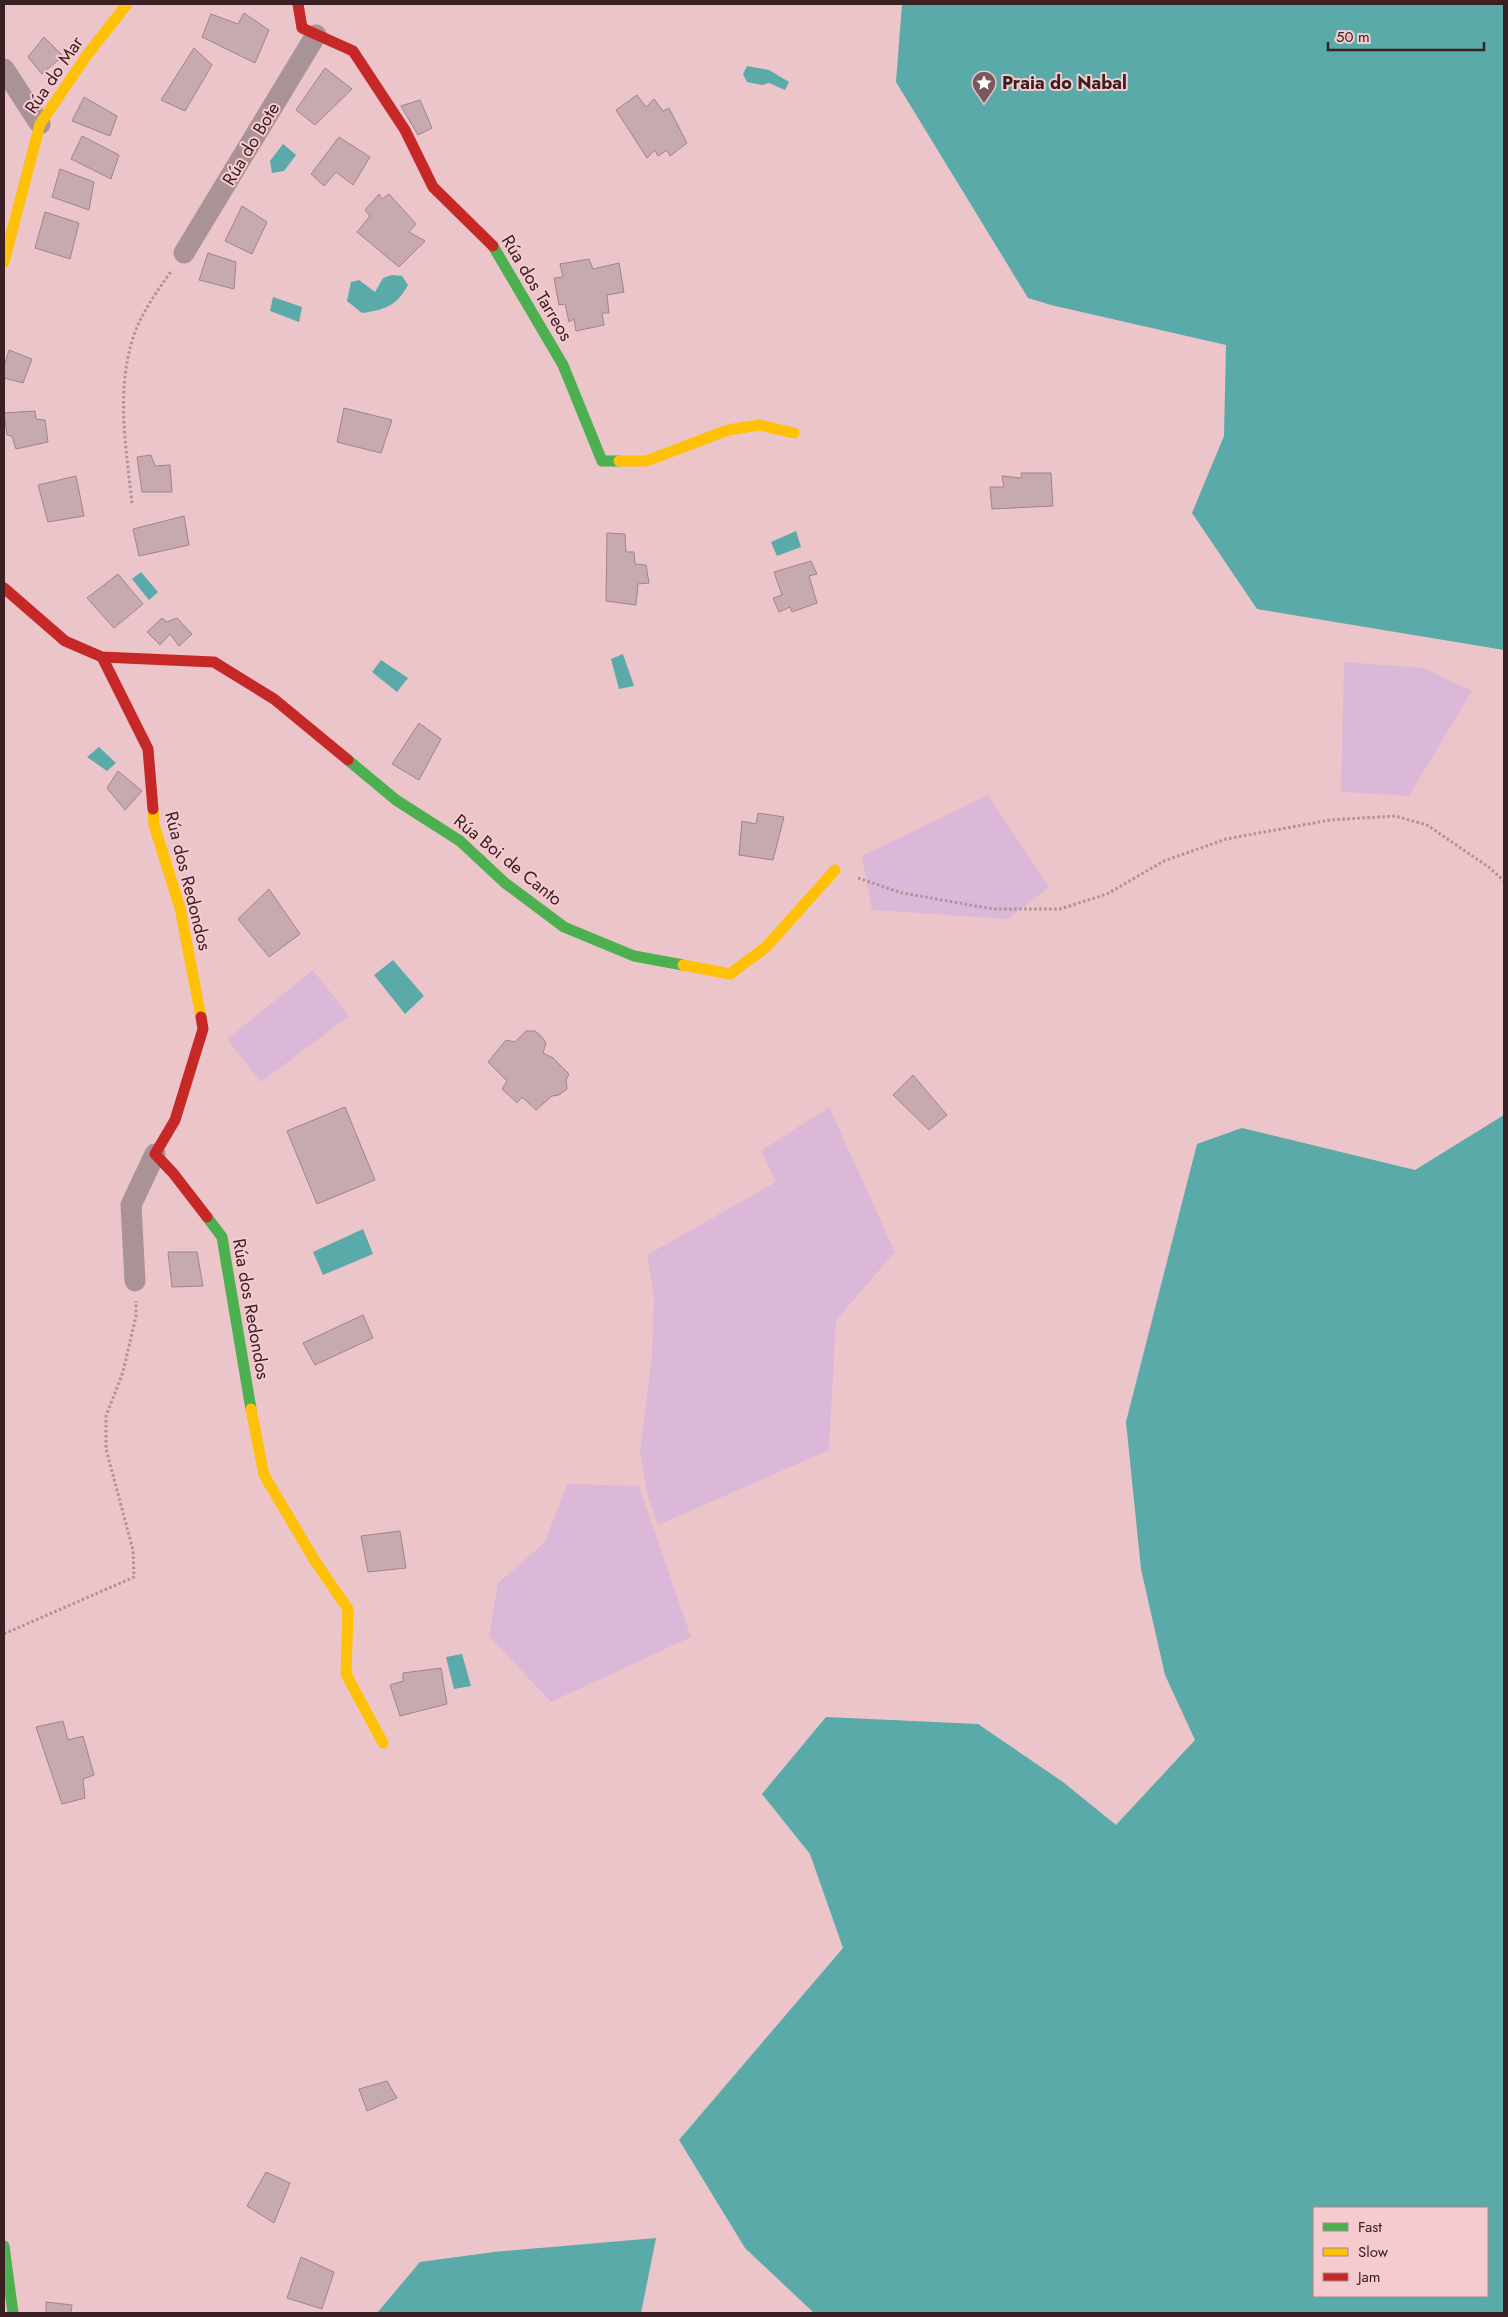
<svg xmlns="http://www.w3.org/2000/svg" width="1508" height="2317" font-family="Jost,sans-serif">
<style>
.green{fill:#dcb8d8}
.water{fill:#59aaa9;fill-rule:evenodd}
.building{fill:#c6aab0;stroke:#9f848a}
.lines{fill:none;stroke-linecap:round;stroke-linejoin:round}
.path{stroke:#aa9497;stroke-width:3;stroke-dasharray:2.5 2.5;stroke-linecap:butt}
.street{stroke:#aa9396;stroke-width:21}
.fast{stroke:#4caf50;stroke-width:11}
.slow{stroke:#ffc107;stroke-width:11}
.jam{stroke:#c62828;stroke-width:11}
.labels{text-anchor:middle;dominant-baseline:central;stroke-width:4;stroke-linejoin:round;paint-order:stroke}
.street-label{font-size:18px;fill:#3a2023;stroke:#f6cbcf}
.poi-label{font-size:18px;font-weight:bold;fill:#3a2023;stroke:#f6cbcf;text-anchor:start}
</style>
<rect width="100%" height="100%" fill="#ebc5c9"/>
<!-- green -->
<path class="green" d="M1344,662L1423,668L1472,691L1409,796L1341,792Z
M988,795L1049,887L1008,919L872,910L862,856Z
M313,970L349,1016L261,1082L227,1039Z
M829,1107L895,1252L836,1320L829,1450L658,1525L648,1497L640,1453L652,1354L654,1297L647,1255L776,1182L761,1151Z
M567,1484L639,1486L691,1637L551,1702L489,1636L498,1583L545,1542Z"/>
<!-- water -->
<path class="water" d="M902,4H1504V650L1257,609L1192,513L1224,436L1226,345L1051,305L1028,298L896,82Z
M747,66L769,70L789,82L785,90L769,83L762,85L747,82L743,74Z
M283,144L296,155L284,171L272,173L270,161Z
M392,275L402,276L408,285C397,306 384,310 362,313L347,301L351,282L359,280L375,292L383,278Z
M273,297L302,307L299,322L270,311Z
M796,531L801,547L777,556L771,542Z
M141,572L158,592L149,600L132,579Z
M623,654L634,686L619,689L611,659Z
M381,660L408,678L397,692L372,672Z
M99,747L116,763L107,771L87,757Z
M393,960L424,996L405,1014L374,975Z
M1504,1115V2313H814L745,2248L679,2140L843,1948L810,1854L762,1794L826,1717L978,1724L1063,1782L1116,1825L1195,1740L1165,1675L1141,1569L1126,1422L1197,1144L1242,1128L1415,1170ZM1314,2208H1487V2296H1314Z
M363,1229L373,1254L323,1275L313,1252Z
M462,1654L471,1686L454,1689L446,1657Z
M656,2238L641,2313H377L420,2262L494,2252Z"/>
<!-- building -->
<path class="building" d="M244,13L269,30L255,63L202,37L211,14L238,24Z
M44,37L63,56L42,74L28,57Z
M194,48L212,65L185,111L161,100Z
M325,68L352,89L315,125L296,110Z
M637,95L646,107L654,99L663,111L669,108L687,143L670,156L667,150L658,156L655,150L647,158L616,110Z
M84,97L117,116L110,136L72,121Z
M420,100L432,128L418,135L401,106Z
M82,136L119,155L111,179L71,159Z
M339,137L370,157L353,185L336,172L324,186L311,174Z
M60,169L94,182L89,210L52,197Z
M379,194L382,199L389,194L416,224L409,232L425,241L399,267L357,232L370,216L365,210Z
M242,206L267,222L252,254L225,241Z
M45,212L79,223L70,259L35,248Z
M208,253L236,262L234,289L199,280Z
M589,259L593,269L619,263L624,292L607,295L609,313H602L604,325L576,331L574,319L569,322L565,304L559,305L554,278L563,277L560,264Z
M9,350L32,359L23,383L4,378V367Z
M344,408L392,420L381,453L337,442Z
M35,411L36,419L45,420L48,442L16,449L12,436L7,435L4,413Z
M151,455L155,466L170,465L172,492H142L137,457Z
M1021,473H1051L1053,506L992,509L990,487H1004L1002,476L1022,478Z
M76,476L84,516L48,522L38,485Z
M184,516L189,545L139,556L133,529Z
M607,533L625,534L626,552H634L635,564L646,565L649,583L638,584L636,605L606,601Z
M811,561L817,574L809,576L817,603L792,612L790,607L779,612L773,598L782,595L774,572Z
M118,574L143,604L114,628L87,598Z
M162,618L167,622L177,618L192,634L179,646L170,634L160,645L147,632Z
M419,723L441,739L419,780L392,764Z
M118,771L142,791L125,810L107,788Z
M758,813L784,817L773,860L739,855L742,821L756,824Z
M269,889L300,934L269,957L238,919Z
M526,1031H535L541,1036L546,1043L543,1053L553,1058L569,1074L566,1080L567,1089L559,1095L552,1096L536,1110L522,1097L517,1103L502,1089L507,1081L488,1062L506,1040L515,1042Z
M913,1075L947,1115L929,1130L893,1095Z
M345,1107L375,1180L317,1204L287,1131Z
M168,1252H197L203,1286L172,1287Z
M363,1315L373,1338L315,1365L303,1343Z
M400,1531L406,1568L368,1572L361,1536Z
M441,1668L447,1704L400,1716L390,1685L403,1681V1673Z
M63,1721L68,1740L83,1736L94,1775L83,1779L85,1798L62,1804L36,1727Z
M387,2081L397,2098L367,2111L359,2089Z
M266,2172L290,2183L274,2223L247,2206Z
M301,2257L334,2272L322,2309L287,2298Z
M46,2302L72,2305L71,2313H46Z"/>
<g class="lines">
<!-- path -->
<path class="path" d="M132,503C126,446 115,388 135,332C144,309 158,290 172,270
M858,878L902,893L993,909H1060L1107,894L1164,861L1226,839L1330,820L1395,816L1427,825L1490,868L1504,881
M4,1634L134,1577L133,1550L106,1449V1416L123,1372L136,1316V1301"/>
<!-- street -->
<path class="street" d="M4,69L40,124
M184,253L316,35
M135,1281L131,1205L155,1154"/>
<!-- fast -->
<path class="fast" d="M493,246L563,365L602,461H619
M348,760L396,800L460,841L505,883L564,927L634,956L683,965
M207,1217L222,1237L251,1409
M4,2246L13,2313"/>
<!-- slow -->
<path class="slow" d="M4,262L40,124L87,55L127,4
M619,461H646L728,430L759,425L794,433
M153,809L154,825L180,908L201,1017
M683,965L730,974L766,947L835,870
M251,1409L264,1475L315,1561L348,1609L346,1674L383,1743"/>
<!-- jam -->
<path class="jam" d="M298,4L302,28L353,51L405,130L433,187L493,246
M4,588L65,641L102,657L148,749L153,809
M102,657L214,662L274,699L348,760
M201,1017L203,1029L175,1120L155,1154L173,1173L207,1217"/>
</g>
<!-- icons -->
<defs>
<symbol id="sight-pin" viewBox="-11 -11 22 30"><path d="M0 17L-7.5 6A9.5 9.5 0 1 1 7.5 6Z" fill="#785a5d" stroke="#f6cbcf"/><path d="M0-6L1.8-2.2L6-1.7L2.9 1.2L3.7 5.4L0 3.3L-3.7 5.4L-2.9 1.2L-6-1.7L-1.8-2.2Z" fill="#fff"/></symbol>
</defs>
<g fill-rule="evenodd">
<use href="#sight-pin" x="970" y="69" width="28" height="38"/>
</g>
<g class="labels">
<!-- street labels -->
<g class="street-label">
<text transform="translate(54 75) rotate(-56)">Rúa do Mar</text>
<text transform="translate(251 144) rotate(-59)">Rúa do Bote</text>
<text transform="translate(537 288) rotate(59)">Rúa dos Tarreos</text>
<text transform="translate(508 860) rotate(39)">Rúa Boi de Canto</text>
<text transform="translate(188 881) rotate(76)">Rúa dos Redondos</text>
<text transform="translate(251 1309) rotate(80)">Rúa dos Redondos</text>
</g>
<!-- poi labels -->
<g class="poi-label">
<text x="1002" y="83">Praia do Nabal</text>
</g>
</g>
<!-- border -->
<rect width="1508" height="2317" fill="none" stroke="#3a2023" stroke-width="10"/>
<!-- legend -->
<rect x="1313" y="2207" width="175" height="90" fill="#f6cbcf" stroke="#ab878a"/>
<rect x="1323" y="2223" width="25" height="8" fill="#4caf50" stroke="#ab878a"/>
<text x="1358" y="2232" font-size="15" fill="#3a2023">Fast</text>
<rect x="1323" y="2248" width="25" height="8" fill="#ffc107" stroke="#ab878a"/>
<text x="1358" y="2257" font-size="15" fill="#3a2023">Slow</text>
<rect x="1323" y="2273" width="25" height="8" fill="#c62828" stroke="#ab878a"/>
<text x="1358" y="2282" font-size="15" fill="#3a2023">Jam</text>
<!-- scale -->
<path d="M1328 42v8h156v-8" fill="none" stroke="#3a2023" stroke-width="2.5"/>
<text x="1336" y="42" font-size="15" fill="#3a2023" stroke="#f6cbcf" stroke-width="4" paint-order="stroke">50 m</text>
</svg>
